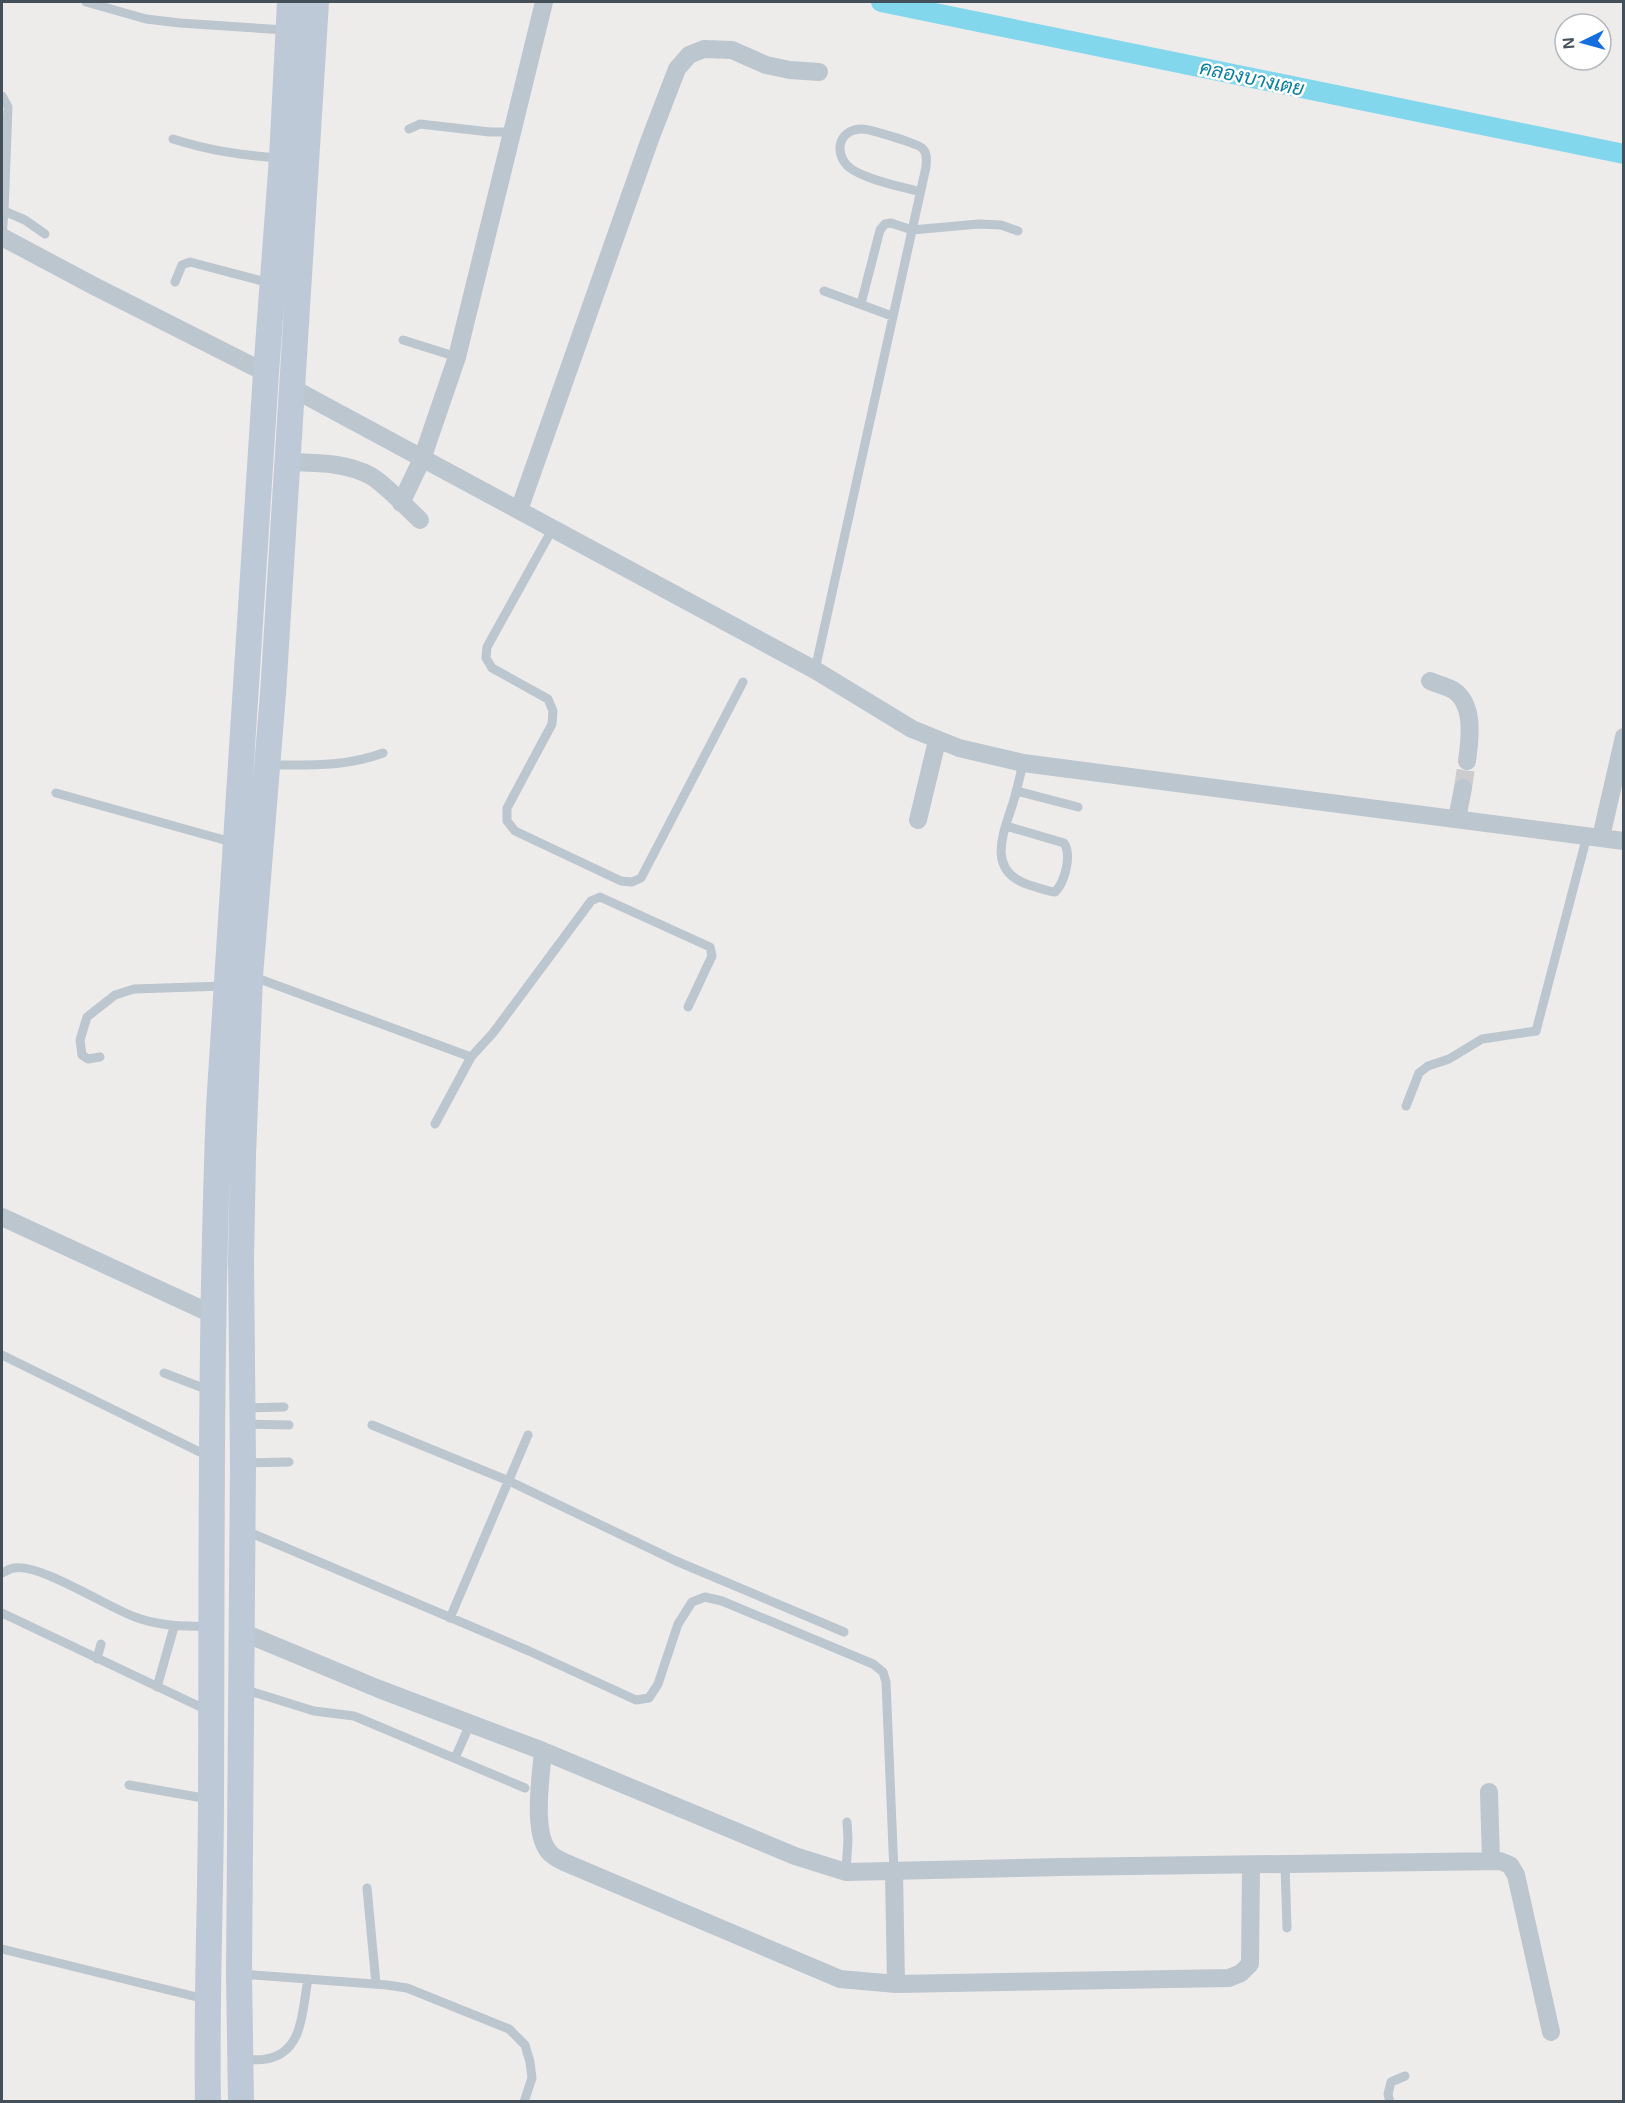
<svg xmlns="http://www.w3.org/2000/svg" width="1625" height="2103" font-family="Arial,Sarabun,sans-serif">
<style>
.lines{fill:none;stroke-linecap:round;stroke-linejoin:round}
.canal{stroke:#82d7ed;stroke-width:20}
.minor-tunnel{stroke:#ccccce;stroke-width:18;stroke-dasharray:18 9;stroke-linecap:butt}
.service{stroke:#bbc6cf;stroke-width:9}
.minor{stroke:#bbc6cf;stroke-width:18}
.secondary{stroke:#bdc9d6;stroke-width:26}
.labels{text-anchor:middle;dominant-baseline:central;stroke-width:5;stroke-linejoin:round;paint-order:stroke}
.water-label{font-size:20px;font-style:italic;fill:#0980a0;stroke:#fff}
</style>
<rect width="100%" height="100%" fill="#eeebeb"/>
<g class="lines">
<!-- canal -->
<path class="canal" d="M881,2L1624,154"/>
<!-- minor-tunnel -->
<path class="minor-tunnel" d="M1463,788L1467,761"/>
<!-- service -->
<path class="service" d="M86,2L146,19L180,23L286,30
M2,96L8,107L4,211
M409,129L420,124L490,132H512
M173,139C211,151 240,155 280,158
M2,237L4,211L25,220L45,234
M175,282L182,265L190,262L270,283
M824,291L892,316
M861,304L880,230L885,224L891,223L912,230L979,224L1001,225L1018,231
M403,340L457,357
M553,528L487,647L486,658L492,668L548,699L553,711L552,724L507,808V821L515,831L621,881L632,882L641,878L743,682
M815,670L926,167C926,161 928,154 923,149C920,144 869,129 862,129C836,129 833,158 853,170C871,181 900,186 920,192
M270,765C309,765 346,767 383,753
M1017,791L1078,807
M56,793L235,843
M1006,826L1064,843C1072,855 1065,882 1055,892C1046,891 1037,887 1029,885C986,871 1003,834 1013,803C1017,790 1020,776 1023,763
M254,977L471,1057L493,1033L591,901L600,897L710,947L712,956L688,1007
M100,1057L88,1059L82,1055L80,1040L87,1017L115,995L134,989L224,986
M1406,1106L1419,1073L1428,1066L1449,1059L1482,1039L1536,1031L1587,836
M435,1124L471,1057
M2,1355L210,1457
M164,1373L211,1391
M245,1408L284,1407
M243,1424L289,1425
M372,1425L509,1481L676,1561L844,1632
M244,1463L289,1462
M244,1530L529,1651L636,1700L649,1698L658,1684L678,1624L692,1602L705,1597L722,1601L873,1664L883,1672L886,1682L894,1872
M2,1573C5,1572 10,1568 14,1568C40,1563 107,1607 135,1617C159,1626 183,1627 208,1626
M2,1613L209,1711
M450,1618L528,1435
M97,1659L101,1644
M157,1687L174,1627
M243,1689L314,1711L354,1716L525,1788
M455,1758L470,1724
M129,1785L209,1799
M1285,1864L1287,1928
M846,1872L848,1839L847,1822
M367,1888L376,1984
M2,1949L205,1999
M241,1974L387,1985L407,1988L509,2029L525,2045L530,2062L532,2078L524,2102
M242,2059C249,2059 258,2061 266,2059C304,2053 302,2010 308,1979
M1390,2102L1388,2094L1391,2082L1405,2076"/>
<!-- minor -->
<path class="minor" d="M2,237L94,286L266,373
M292,388L815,670L912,729L959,748L1023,763L1624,841
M288,462C316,463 345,462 371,476C386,485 406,507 420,520
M401,503L422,459L457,357L544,2
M519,510L650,139L677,69L689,55L704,49L732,50L766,65L790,70L819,72
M1430,681C1437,684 1446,686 1453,690C1475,704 1470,739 1467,761
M1457,819L1463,788
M918,820L937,741
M1601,837L1624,737
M2,1217L214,1315
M242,1632L379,1689L543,1751L795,1856L846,1872L1062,1867L1500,1861L1510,1865L1516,1875L1551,2032
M543,1751C541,1776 531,1836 551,1854C554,1857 560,1860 564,1862L840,1979L896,1984L894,1872
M1489,1792L1491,1861
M896,1984L1229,1978L1241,1973L1250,1964L1251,1865"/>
<!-- secondary -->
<path class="secondary" d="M208,2102C206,2000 211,1898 211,1797C212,1567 210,1337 219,1107L266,373L282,158L290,2
M241,2102L239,1974L243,1463L241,1259L243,1156L250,976L273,694L316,2"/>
</g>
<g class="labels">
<!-- water labels -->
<g class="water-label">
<text transform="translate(1252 78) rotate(12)">คลองบางเตย</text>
</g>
</g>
<!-- border -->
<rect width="1625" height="2103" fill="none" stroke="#434f59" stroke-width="6"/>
<!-- north arrow -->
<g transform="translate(1583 42) rotate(265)"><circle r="28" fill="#ffffff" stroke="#b4b9bd" stroke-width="1.5"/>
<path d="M0-4.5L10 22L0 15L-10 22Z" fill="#146edf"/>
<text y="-9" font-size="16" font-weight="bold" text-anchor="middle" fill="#434f59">N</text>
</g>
</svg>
